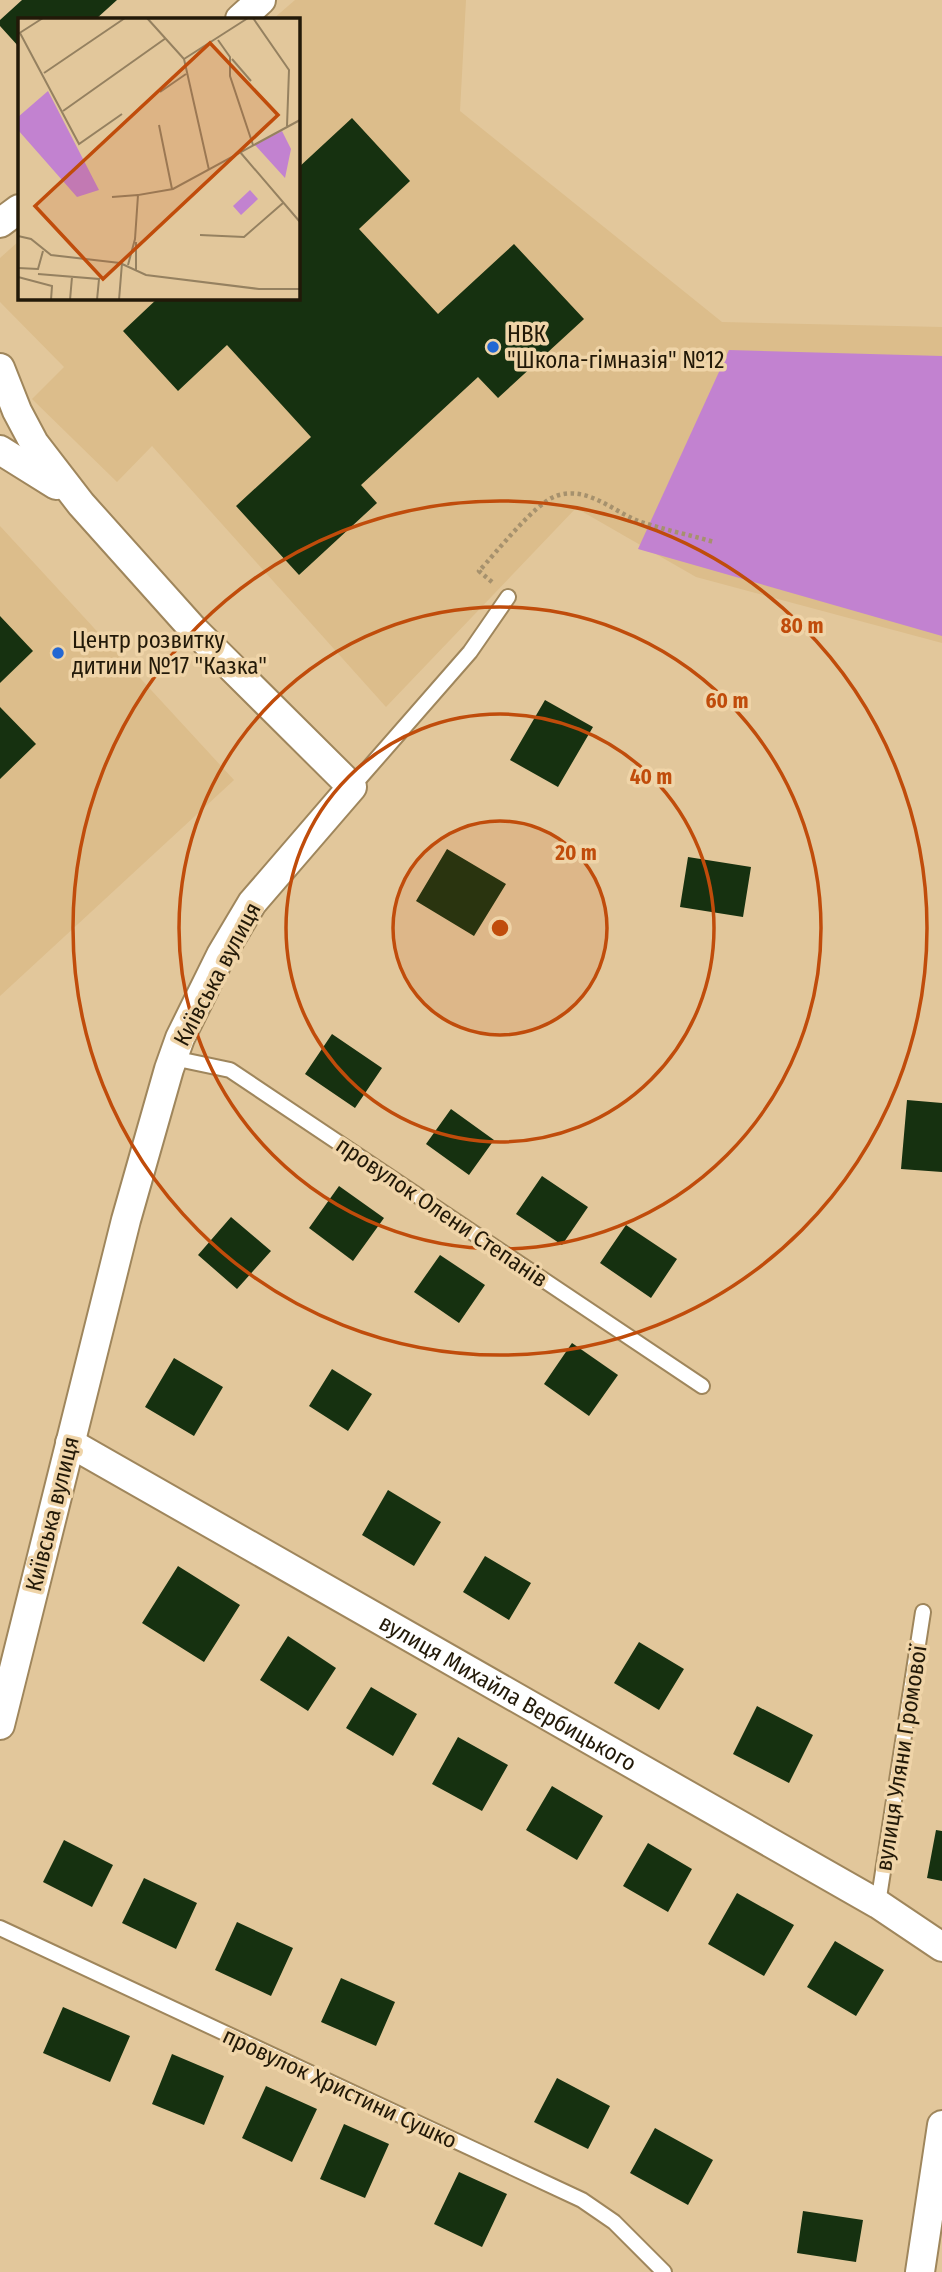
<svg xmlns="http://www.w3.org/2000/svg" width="942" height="2272" font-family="'Fira Sans Condensed',sans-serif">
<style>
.built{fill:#dcbd8b}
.green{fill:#c282d0}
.building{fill:#163110}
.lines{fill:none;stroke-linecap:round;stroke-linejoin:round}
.lane-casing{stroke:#9f865c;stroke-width:18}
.street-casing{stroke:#9f865c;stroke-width:32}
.path{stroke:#a6916d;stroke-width:4.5;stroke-dasharray:3.5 3.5;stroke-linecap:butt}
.lane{stroke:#fff;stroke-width:14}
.street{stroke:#fff;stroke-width:28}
.ring{fill:none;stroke:#c04c0b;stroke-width:3.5}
.poi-dot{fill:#2367d3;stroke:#efd4a8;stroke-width:2.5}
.labels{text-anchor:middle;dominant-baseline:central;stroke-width:7;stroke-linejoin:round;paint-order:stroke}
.poi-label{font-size:23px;fill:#221908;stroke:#efd4a8;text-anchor:start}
.street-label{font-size:23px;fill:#221908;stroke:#efd4a8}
.inset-road{fill:none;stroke:#958160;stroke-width:2}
.view{fill:#c04c0b;fill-opacity:0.15;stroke:#c04c0b;stroke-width:3.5}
.inset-edge{fill:none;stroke:#221908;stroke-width:3.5}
.centre{fill:#c04c0b;stroke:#efd4a8;stroke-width:3.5}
.ring-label{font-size:21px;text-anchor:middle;font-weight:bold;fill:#c04c0b;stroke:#efd4a8;stroke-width:7;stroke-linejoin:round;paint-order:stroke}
</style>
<rect width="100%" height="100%" fill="#e2c79b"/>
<!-- built -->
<path class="built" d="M295,0H466L460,111L722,322L942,327V643L696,577L576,508L386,707L152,446L117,482L32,399L64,367L0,302V258L19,241V298H298V19H273Z
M0,526L234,780L0,996Z"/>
<!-- green -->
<path class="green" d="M729,350L942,356V636L638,549Z"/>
<!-- building -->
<path class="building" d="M22,0H117L96,19H19V47L0,26V20Z
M352,118L410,181L359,229L438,314L514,244L584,319L498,398L478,377L361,485L377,503L299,575L236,506L311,437L227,345L178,391L123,331L158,298H298V168Z
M0,616L33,651L0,683Z
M545,700L593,727L558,787L510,760Z
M0,707L36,744L0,779Z
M447,849L506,884L474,936L416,901Z
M688,857L751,867L743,917L680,907Z
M332,1034L382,1068L355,1108L305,1074Z
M907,1100L942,1103V1172L901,1169Z
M451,1109L494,1140L469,1175L426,1144Z
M542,1176L588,1207L562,1245L516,1214Z
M339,1186L384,1218L353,1261L309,1228Z
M231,1217L271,1251L237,1289L198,1255Z
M626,1225L677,1259L651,1298L600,1263Z
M440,1255L485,1285L459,1323L414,1292Z
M572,1343L618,1375L589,1416L544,1384Z
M174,1358L223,1387L194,1436L145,1407Z
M332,1369L372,1394L348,1431L309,1406Z
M388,1490L441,1522L414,1566L362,1535Z
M485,1556L531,1583L509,1620L463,1592Z
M178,1566L240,1605L204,1662L142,1623Z
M288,1636L336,1668L308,1711L260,1680Z
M639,1642L684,1669L659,1710L614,1683Z
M371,1687L417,1714L393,1756L346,1728Z
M757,1706L813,1735L789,1783L733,1754Z
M458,1737L508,1765L482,1811L432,1784Z
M552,1786L603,1816L577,1860L526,1830Z
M936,1830L942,1831V1881L927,1878Z
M64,1840L113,1865L92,1907L43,1882Z
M648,1843L692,1869L668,1912L623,1886Z
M144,1878L197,1903L176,1949L122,1923Z
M737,1893L794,1925L764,1976L708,1944Z
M237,1922L293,1948L271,1996L215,1970Z
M835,1941L884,1970L856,2016L807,1987Z
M341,1978L395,2002L376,2046L321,2022Z
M63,2007L130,2036L110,2082L43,2053Z
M172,2054L224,2076L204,2125L152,2104Z
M557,2078L610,2106L588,2149L534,2122Z
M266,2086L317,2109L292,2162L242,2138Z
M344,2124L389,2144L365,2198L320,2179Z
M655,2128L713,2160L688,2205L630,2173Z
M459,2172L507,2194L482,2247L434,2224Z
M803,2211L863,2220L856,2262L797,2253Z"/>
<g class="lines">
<defs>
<path id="lane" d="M352,787L470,652L508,597
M173,1058L230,1070L702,1386
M878,1904L923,1612
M0,1928L582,2200L614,2222L664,2272"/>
<g id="street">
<path d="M240,19L261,0"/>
<path d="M0,223L19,209"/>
<path d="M0,368L17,411L34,443L81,504L193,629L352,787L252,903L221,955L180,1038L169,1069L126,1220L0,1725"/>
<path d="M0,450L56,485"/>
<path id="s1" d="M70,1443L878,1904L942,1947"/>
<path d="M920,2272L942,2125"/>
</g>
</defs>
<!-- lane casing -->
<use href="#lane" class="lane-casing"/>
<!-- street casing -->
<use href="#street" class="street-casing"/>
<!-- path -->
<path class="path" d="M492,582L479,571C495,554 535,503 556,496C588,485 613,512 641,522C665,530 690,535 714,542"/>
<!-- lane -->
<use href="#lane" class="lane"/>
<!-- street -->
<use href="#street" class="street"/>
</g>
<!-- distance rings -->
<circle cx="500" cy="928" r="107" fill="#c04c0b" fill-opacity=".12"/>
<g class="ring">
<circle cx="500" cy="928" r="107"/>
<circle cx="500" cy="928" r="214"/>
<circle cx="500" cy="928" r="321"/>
<circle cx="500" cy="928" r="427"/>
</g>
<!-- markers -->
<g class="poi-dot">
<circle cx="493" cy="347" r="7"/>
<circle cx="58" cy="653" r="7"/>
</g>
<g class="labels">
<!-- poi labels -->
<g class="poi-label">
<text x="507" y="334">НВК<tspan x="507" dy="26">"Школа-гімназія" №12</tspan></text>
<text x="72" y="640">Центр розвитку<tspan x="72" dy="26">дитини №17 "Казка"</tspan></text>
</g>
<!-- street labels -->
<g class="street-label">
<text transform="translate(217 974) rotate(-62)">Київська вулиця</text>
<text transform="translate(442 1212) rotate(34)">провулок Олени Степанів</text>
<text transform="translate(52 1514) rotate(-76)">Київська вулиця</text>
<text stroke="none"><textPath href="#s1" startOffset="504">вулиця Михайла Вербицького</textPath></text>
<text transform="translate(901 1758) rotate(-81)">вулиця Уляни Громової</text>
<text transform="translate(340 2088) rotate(25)">провулок Христини Сушко</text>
</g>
</g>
<!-- overview -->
<g transform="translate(18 18)">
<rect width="282" height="282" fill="#e2c79b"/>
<path d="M30,73L81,172L59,179L0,112V99ZM264,113L273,131L267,160L237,127ZM232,172L240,181L223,197L215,188Z" fill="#c282d0"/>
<path class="inset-road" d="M129,0L166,41L191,152M235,0L271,52L269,108M2,15L61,126L104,96M0,16L25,0M200,22L212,39V58L235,127M166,41L230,0M214,41L233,63M26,55L107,0M142,74L168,56M45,93L148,20M141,107L154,171M222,134L282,204M94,179L120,177M182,217L226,219L265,185M0,218L13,221L33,237L102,245L128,257L241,271H282M110,247L117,221L120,177L155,171L282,102M0,250L20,251L25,233M118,252V224M20,256L81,261L79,282M0,259L34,268L33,282M52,282L54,259M101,282L104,245"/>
<path class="view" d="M192,25L260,97L85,261L17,188Z"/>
<rect width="282" height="282" class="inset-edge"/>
</g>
<circle cx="500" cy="928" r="10" class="centre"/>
<g class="ring-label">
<text x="802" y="633">80 m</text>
<text x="727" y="708">60 m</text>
<text x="651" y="784">40 m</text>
<text x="576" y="860">20 m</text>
</g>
</svg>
